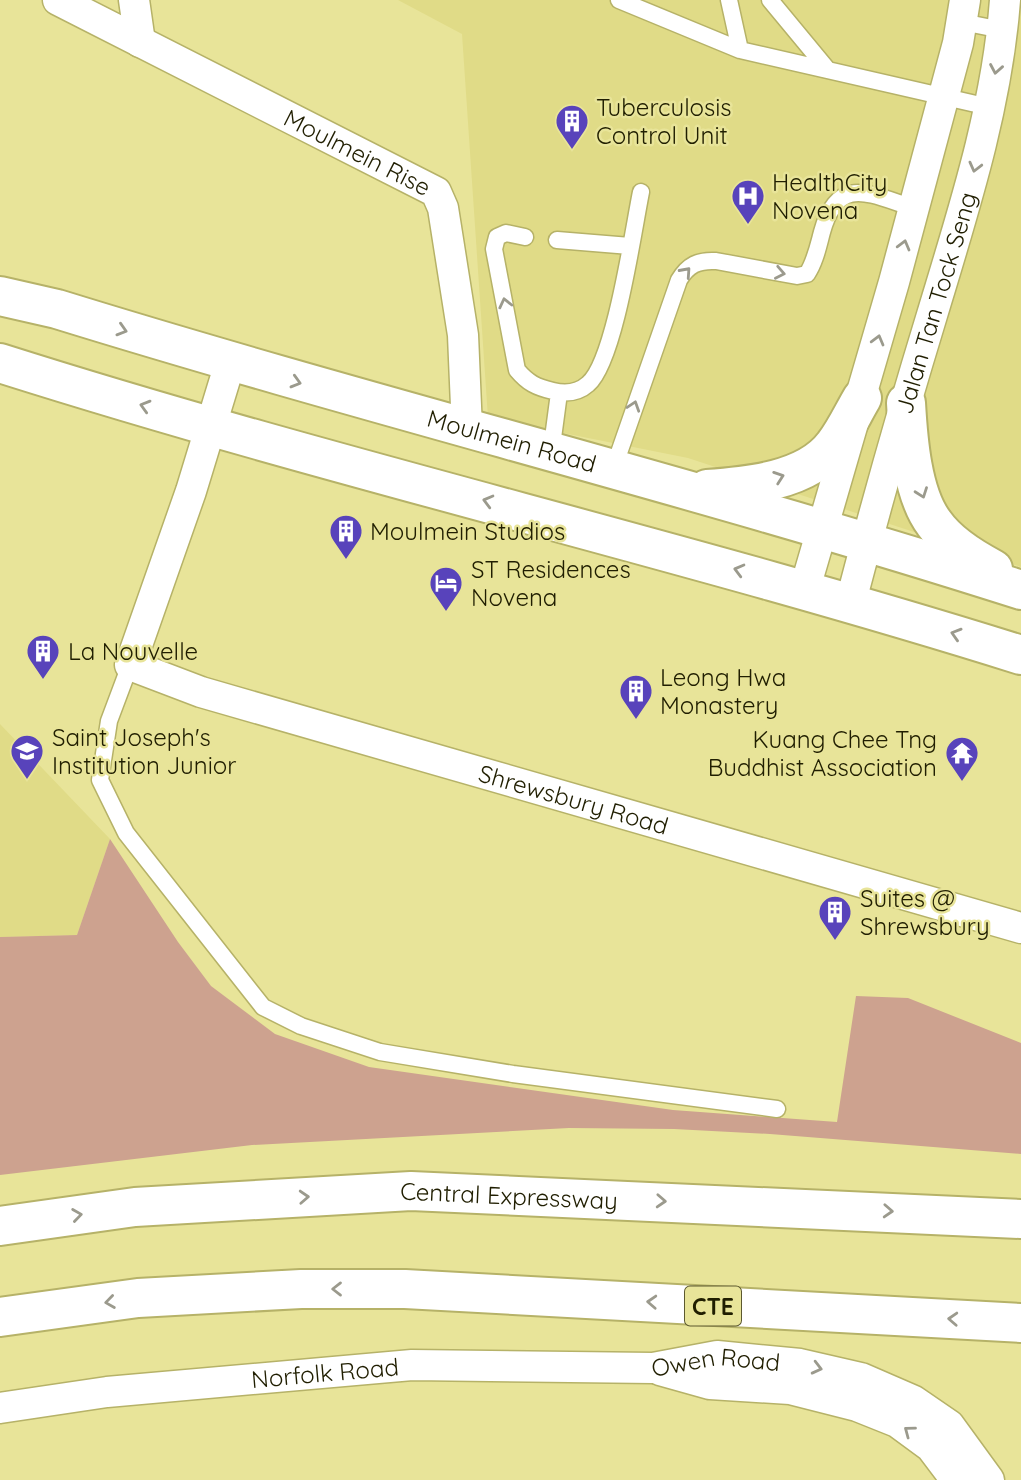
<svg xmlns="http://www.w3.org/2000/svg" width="1021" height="1480" font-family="Quicksand,sans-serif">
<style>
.built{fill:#e0db87}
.green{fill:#cda28f}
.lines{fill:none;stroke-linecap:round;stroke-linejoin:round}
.service-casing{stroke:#b6b268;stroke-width:19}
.minor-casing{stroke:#b6b268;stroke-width:33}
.primary-casing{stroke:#b6b268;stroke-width:42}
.motorway-casing{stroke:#b6b268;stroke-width:42}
.service{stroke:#fff;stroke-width:16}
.minor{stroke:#fff;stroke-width:30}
.primary{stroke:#fff;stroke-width:38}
.motorway{stroke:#fff;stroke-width:38}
.oneway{stroke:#9b9a8d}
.labels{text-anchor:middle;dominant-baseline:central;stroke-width:5;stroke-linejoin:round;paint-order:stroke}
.shield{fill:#e8e499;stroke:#5c592f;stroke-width:2}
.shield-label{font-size:23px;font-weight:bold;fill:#201e01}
.poi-label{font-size:24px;fill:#201e01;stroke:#e8e499;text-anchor:start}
.street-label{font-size:24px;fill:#201e01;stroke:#e8e499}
</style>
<rect width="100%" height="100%" fill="#e8e499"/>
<!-- built -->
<path class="built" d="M398,0H1021V567L688,458L488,418L462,34Z
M0,724L110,839L77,935L0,937Z"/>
<!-- green -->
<path class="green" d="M110,839L178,942L211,986L275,1034L369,1067L673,1110L837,1122L856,996L908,998L1021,1043V1154L770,1134L674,1129L569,1128L252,1145L0,1175V937L77,935Z"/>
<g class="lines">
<defs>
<path id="service" d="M619,0L740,50L989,107
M729,0L740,50
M770,0L828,70
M962,22L1002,30
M525,237L506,233L497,237L494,249L517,370C528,383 536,387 553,391C566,394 578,393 588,384C615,361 633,231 641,192
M557,240L630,246
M551,453L559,393
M613,470L679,280C688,265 698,260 716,261L797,276L807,274C815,262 818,247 822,232C838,174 869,194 914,208
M130,665L109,721L100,780L126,833L263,1007L301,1026L380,1052L513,1074L777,1109"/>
<g id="minor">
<path id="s1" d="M58,0L436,192L443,208L463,335L467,430"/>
<path d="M134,0L140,42"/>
<path id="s2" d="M230,363L191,491L130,665L201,692L1021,928"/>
<path d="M805,588L894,282L958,43L965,0"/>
<path id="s3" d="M851,601C876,505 903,410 932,315C963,212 997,108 1005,0"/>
<path d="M660,1370L710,1384L790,1389L857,1406L897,1422L931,1447L956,1480"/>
<path id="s4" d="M0,1408L107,1392L412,1365L653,1368L717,1356L800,1364L861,1378L914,1401L949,1425L989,1480"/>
</g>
<g id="primary">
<path id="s5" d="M0,296L57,309C377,408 702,488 1021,590"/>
<path d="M0,363C337,470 683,549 1021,655"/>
<path d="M906,403C908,438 912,494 934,523C948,543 972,558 993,569"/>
<path d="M707,489C748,486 807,481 834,445C845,431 853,413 862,398"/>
</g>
<g id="motorway">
<path id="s6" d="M0,1226L135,1207L411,1191L1021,1219"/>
<path d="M0,1317L138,1298L301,1289H405L1021,1323"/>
</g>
</defs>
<!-- service casing -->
<use href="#service" class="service-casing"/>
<!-- minor casing -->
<use href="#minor" class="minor-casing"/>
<!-- primary casing -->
<use href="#primary" class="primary-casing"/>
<!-- motorway casing -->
<use href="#motorway" class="motorway-casing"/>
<!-- service -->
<use href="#service" class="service"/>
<!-- minor -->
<use href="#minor" class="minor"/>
<!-- primary -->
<use href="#primary" class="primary"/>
<!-- motorway -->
<use href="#motorway" class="motorway"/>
</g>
<!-- one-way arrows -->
<defs><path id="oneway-chevron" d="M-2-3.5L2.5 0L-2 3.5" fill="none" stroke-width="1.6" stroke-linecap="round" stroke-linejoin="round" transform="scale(1.75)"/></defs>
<g class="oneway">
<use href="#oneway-chevron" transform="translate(996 69) rotate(100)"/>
<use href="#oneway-chevron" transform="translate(975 167) rotate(104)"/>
<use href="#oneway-chevron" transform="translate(904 245) rotate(-75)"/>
<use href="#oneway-chevron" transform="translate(686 272) rotate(-48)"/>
<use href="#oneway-chevron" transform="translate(780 273) rotate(11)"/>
<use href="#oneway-chevron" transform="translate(505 303) rotate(-103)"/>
<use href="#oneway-chevron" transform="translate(122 330) rotate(17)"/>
<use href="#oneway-chevron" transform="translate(878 340) rotate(-75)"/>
<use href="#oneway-chevron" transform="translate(296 382) rotate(16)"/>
<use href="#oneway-chevron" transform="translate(145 406) rotate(-164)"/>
<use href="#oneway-chevron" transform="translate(634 406) rotate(-72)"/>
<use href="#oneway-chevron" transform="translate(779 477) rotate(-19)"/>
<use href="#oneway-chevron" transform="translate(922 493) rotate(70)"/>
<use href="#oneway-chevron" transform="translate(488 501) rotate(-165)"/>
<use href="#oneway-chevron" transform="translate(739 570) rotate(-165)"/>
<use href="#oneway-chevron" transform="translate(956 634) rotate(-163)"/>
<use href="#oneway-chevron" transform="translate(304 1197) rotate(-3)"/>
<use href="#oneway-chevron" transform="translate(661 1201) rotate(3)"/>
<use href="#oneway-chevron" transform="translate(888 1211) rotate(3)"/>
<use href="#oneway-chevron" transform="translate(77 1215) rotate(-8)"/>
<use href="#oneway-chevron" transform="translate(337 1289) rotate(-180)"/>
<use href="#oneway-chevron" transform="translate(110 1302) rotate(172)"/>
<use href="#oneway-chevron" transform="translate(652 1302) rotate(-177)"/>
<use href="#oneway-chevron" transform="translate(953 1319) rotate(-177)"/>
<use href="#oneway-chevron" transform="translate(817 1368) rotate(14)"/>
<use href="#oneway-chevron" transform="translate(909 1431) rotate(-143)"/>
</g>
<!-- icons -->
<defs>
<symbol id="building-pin" viewBox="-11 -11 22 30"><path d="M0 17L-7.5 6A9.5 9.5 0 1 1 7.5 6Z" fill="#5843bb" stroke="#e8e499"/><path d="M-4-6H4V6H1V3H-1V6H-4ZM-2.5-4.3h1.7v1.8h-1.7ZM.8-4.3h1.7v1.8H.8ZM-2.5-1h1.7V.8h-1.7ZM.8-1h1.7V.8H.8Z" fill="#fff"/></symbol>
<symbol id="hospital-pin" viewBox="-11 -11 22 30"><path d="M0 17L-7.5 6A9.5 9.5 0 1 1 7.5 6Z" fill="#5843bb" stroke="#e8e499"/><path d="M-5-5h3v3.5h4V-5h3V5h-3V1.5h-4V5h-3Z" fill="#fff"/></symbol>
<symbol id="hotel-pin" viewBox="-11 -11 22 30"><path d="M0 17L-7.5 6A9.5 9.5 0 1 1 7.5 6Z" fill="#5843bb" stroke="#e8e499"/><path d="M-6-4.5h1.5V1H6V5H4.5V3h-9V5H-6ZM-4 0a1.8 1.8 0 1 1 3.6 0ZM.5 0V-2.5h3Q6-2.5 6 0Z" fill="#fff"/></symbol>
<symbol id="school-pin" viewBox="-11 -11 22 30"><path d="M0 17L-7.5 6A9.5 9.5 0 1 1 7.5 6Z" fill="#5843bb" stroke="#e8e499"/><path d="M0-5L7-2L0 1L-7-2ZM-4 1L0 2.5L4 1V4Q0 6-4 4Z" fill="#fff"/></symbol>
<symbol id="temple-pin" viewBox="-11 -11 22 30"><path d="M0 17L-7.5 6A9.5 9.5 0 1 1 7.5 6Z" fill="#5843bb" stroke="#e8e499"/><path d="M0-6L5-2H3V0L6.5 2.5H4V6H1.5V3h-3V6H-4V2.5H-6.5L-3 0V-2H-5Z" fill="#fff"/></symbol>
</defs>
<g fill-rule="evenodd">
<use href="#building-pin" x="553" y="102" width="38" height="52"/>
<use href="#hospital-pin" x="729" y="177" width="38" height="52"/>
<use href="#building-pin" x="327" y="512" width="38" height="52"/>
<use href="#hotel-pin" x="427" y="564" width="38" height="52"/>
<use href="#building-pin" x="24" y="632" width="38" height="52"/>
<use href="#building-pin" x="617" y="672" width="38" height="52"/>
<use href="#school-pin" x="8" y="732" width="38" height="52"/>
<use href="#temple-pin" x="943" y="734" width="38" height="52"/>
<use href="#building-pin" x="816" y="893" width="38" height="52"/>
</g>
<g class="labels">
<!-- shield labels -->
<rect class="shield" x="685" y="1286.5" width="56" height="39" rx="5"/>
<g class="shield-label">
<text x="713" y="1306">CTE</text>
</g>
<!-- poi labels -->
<g class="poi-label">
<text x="596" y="107">Tuberculosis<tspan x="596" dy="28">Control Unit</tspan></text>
<text x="772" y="182">HealthCity<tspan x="772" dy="28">Novena</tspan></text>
<text x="370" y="531">Moulmein Studios</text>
<text x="471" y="569">ST Residences<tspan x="471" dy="28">Novena</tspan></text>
<text x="68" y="651">La Nouvelle</text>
<text x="660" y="677">Leong Hwa<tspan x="660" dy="28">Monastery</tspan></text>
<text x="52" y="737">Saint Joseph's<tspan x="52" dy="28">Institution Junior</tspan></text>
<text x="937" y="739" text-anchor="end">Kuang Chee Tng<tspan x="937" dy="28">Buddhist Association</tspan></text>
<text x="860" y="898">Suites @<tspan x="860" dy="28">Shrewsbury</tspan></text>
</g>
<!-- street labels -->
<g class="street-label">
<text stroke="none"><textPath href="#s1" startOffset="336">Moulmein Rise</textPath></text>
<text stroke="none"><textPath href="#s3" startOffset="310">Jalan Tan Tock Seng</textPath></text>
<text stroke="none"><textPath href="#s5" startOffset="532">Moulmein Road</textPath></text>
<text stroke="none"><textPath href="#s2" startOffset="782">Shrewsbury Road</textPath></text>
<text stroke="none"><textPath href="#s6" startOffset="511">Central Expressway</textPath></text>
<text stroke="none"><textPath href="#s4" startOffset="719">Owen Road</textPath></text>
<text stroke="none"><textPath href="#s4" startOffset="327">Norfolk Road</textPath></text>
</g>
</g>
</svg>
